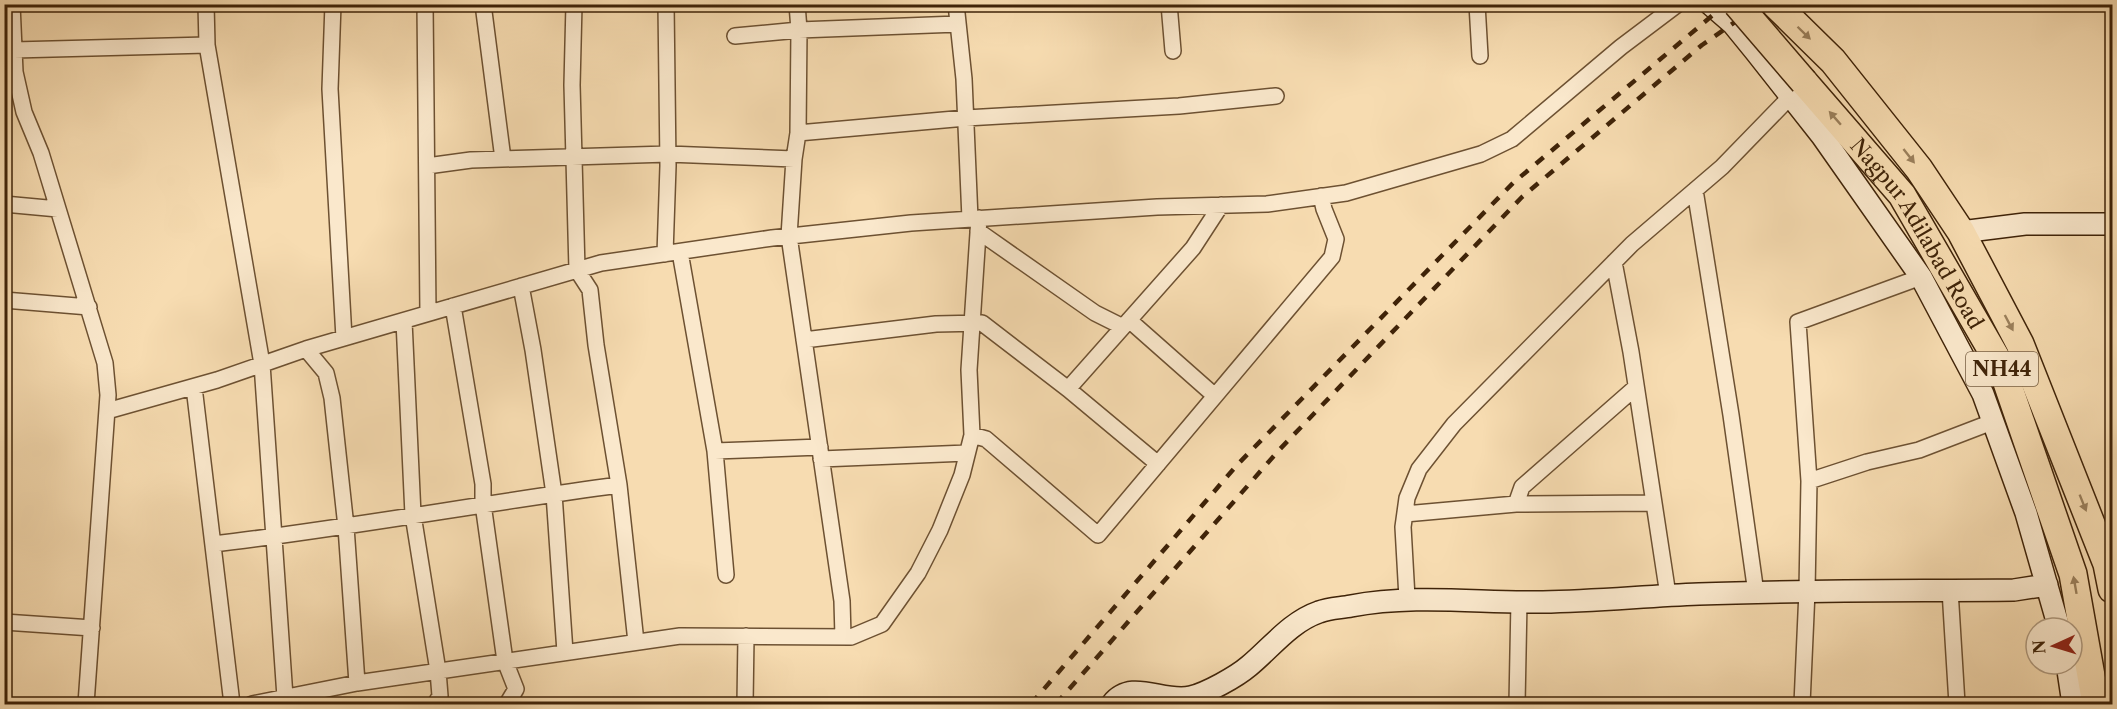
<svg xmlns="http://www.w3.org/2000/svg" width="2117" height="709" font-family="'Libre Caslon Text',serif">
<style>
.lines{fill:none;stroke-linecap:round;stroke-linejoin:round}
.street-casing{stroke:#6d5132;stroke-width:18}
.secondary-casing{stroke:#3f2308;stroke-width:24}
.highway-casing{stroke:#3f2308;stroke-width:30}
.street{stroke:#fae8cc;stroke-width:15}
.secondary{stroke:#fae8cc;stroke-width:21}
.highway{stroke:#f7dcb1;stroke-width:27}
.rail{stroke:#3f2308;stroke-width:4.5;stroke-dasharray:10 10;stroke-linecap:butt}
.highway-bridge-casing{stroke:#3f2308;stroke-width:30;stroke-linecap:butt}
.highway-bridge{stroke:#f7dcb1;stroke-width:27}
.wall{fill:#b9816f;stroke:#3f2308;stroke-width:1.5}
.oneway{fill:#9b805c}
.labels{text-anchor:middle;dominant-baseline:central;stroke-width:5;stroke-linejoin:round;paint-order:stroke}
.shield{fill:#fae8cc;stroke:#775e43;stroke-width:1.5}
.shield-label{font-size:20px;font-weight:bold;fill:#3f2308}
.street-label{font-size:21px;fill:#3f2308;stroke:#fae8cc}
</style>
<rect width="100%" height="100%" fill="#f7dcb1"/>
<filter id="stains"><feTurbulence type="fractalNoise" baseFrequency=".00333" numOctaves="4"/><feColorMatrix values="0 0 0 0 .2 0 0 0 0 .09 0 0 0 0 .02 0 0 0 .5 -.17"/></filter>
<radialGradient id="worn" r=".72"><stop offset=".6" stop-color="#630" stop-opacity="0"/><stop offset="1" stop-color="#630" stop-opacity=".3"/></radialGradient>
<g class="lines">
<defs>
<path id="street" d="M12,4L15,72L24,112L41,153L105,363L108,395L86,704
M206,4L207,45L262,364L285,697
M333,4L330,89L344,338
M425,4L428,313
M483,4L503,159
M574,4L572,85L577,270L590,290L596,345L619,485L636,642
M797,4L799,30L798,133L794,159L789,236L842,601L843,637
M956,4L964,79L970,219
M1169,4L1173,51
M1477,4L1480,56
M735,36L799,30L958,24
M14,50L207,45
M798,133L966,118L1179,106L1276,96
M427,166L471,160L668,154L794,159
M1695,190L1731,415L1756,593
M4,204L58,209
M978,231L1095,313L1123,327
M680,252L715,451L726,575
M665,254L668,166L666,4
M1614,262L1631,352L1668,595
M521,286L533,350L554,494L565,652
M4,300L89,307
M453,306L483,484V504L505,661L516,689L507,704
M1129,320L1215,396
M404,321L413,515L438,671L440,696L435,704
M804,340L936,324L982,323L1068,389L1158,464
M306,349L326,373L332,398L346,527L357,683
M194,387L232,704
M1068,389L1193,248L1221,205
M107,411L217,380L306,349L601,263L772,238L911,223L1157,207L1267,204L1346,193L1481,154L1512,139L1621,47L1678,4
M972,435L986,439L1098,535L1332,257L1336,239L1324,209L1321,196
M715,451L820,447
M821,459L967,453
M1809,481L1867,462L1919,450L1992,422
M1516,504L1522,487L1636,387
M1405,514L1516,504L1654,503
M214,544C349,528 484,503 619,485
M1950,590L1957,704
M1407,598L1403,527L1407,498L1419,469L1454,424L1632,244L1722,167L1791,96
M4,622L92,628
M252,704L357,683L680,636L851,637L882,624L918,573L940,530L962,475L972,435L969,370L979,218
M745,704L746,636
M1517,704L1519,601
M1802,704L1807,591L1809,481L1798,322L1921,277"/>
<path id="secondary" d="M1710,4L1733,24L1755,51L1822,136L1921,277L1983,394L2026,513L2059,628
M1961,232L2025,224H2112
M2067,664L2073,704
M1112,704C1132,678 1163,704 1191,697C1207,693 1236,677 1249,666C1271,648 1290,622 1319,612C1329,608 1341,608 1351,606C1415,594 1479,603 1543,602C1595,601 1647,596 1699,594C1804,590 1909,591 2014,590L2047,585"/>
<g id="highway">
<path d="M1775,4L1833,61L1919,169L1961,232L2020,344L2107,564L2112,589"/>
<path id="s1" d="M1804,82L1902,195L2002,368L2073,574L2096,704"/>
</g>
</defs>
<!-- street casing -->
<use href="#street" class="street-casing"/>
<!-- secondary casing -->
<use href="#secondary" class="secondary-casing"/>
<!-- highway casing -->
<use href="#highway" class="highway-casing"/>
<!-- street -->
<use href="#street" class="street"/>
<!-- secondary -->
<use href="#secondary" class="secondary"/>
<!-- highway -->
<use href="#highway" class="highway"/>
<!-- rail -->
<path class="rail" d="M1031,704L1237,465L1513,183L1726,4
M1056,704L1280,449L1522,197L1702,45L1761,4"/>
<defs>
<path id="highway-bridge" d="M1737,4L1804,82"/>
</defs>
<!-- highway-bridge casing -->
<use href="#highway-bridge" class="highway-bridge-casing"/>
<!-- highway-bridge -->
<use href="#highway-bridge" class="highway-bridge"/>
</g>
<!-- wall -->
<path class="wall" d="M21,4H48V7L22,9Z"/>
<!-- one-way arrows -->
<defs><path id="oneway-solid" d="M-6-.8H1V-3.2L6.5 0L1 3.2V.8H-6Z" transform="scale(1.5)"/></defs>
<g class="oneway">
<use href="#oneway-solid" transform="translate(1804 33) rotate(44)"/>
<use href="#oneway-solid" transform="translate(1835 118) rotate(-131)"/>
<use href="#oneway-solid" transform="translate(1909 156) rotate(52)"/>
<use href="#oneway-solid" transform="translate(2009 323) rotate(62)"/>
<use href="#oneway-solid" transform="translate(2083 503) rotate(68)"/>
<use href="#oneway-solid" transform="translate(2075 585) rotate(-100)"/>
</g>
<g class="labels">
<!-- shield labels -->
<rect class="shield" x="1966" y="352" width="72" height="34" rx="4.5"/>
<g class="shield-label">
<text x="2002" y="369">NH44</text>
</g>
<!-- street labels -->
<g class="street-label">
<text stroke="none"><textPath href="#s1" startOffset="190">Nagpur Adilabad Road</textPath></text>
</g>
</g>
<!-- margin -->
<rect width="2117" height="709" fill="none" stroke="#f7dcb1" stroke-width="24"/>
<rect x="6" y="6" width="2105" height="697" fill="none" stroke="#3f2308" stroke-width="3"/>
<rect x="12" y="12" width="2093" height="685" fill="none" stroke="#3f2308" stroke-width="1.5"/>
<!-- north arrow -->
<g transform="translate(2054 646) rotate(266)"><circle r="28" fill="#fae8cc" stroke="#af997e" stroke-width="1.5"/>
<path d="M0-4.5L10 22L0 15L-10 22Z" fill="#8f2418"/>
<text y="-9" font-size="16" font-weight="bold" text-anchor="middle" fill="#3f2308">N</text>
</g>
<rect width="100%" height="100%" filter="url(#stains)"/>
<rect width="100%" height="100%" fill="url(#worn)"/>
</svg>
